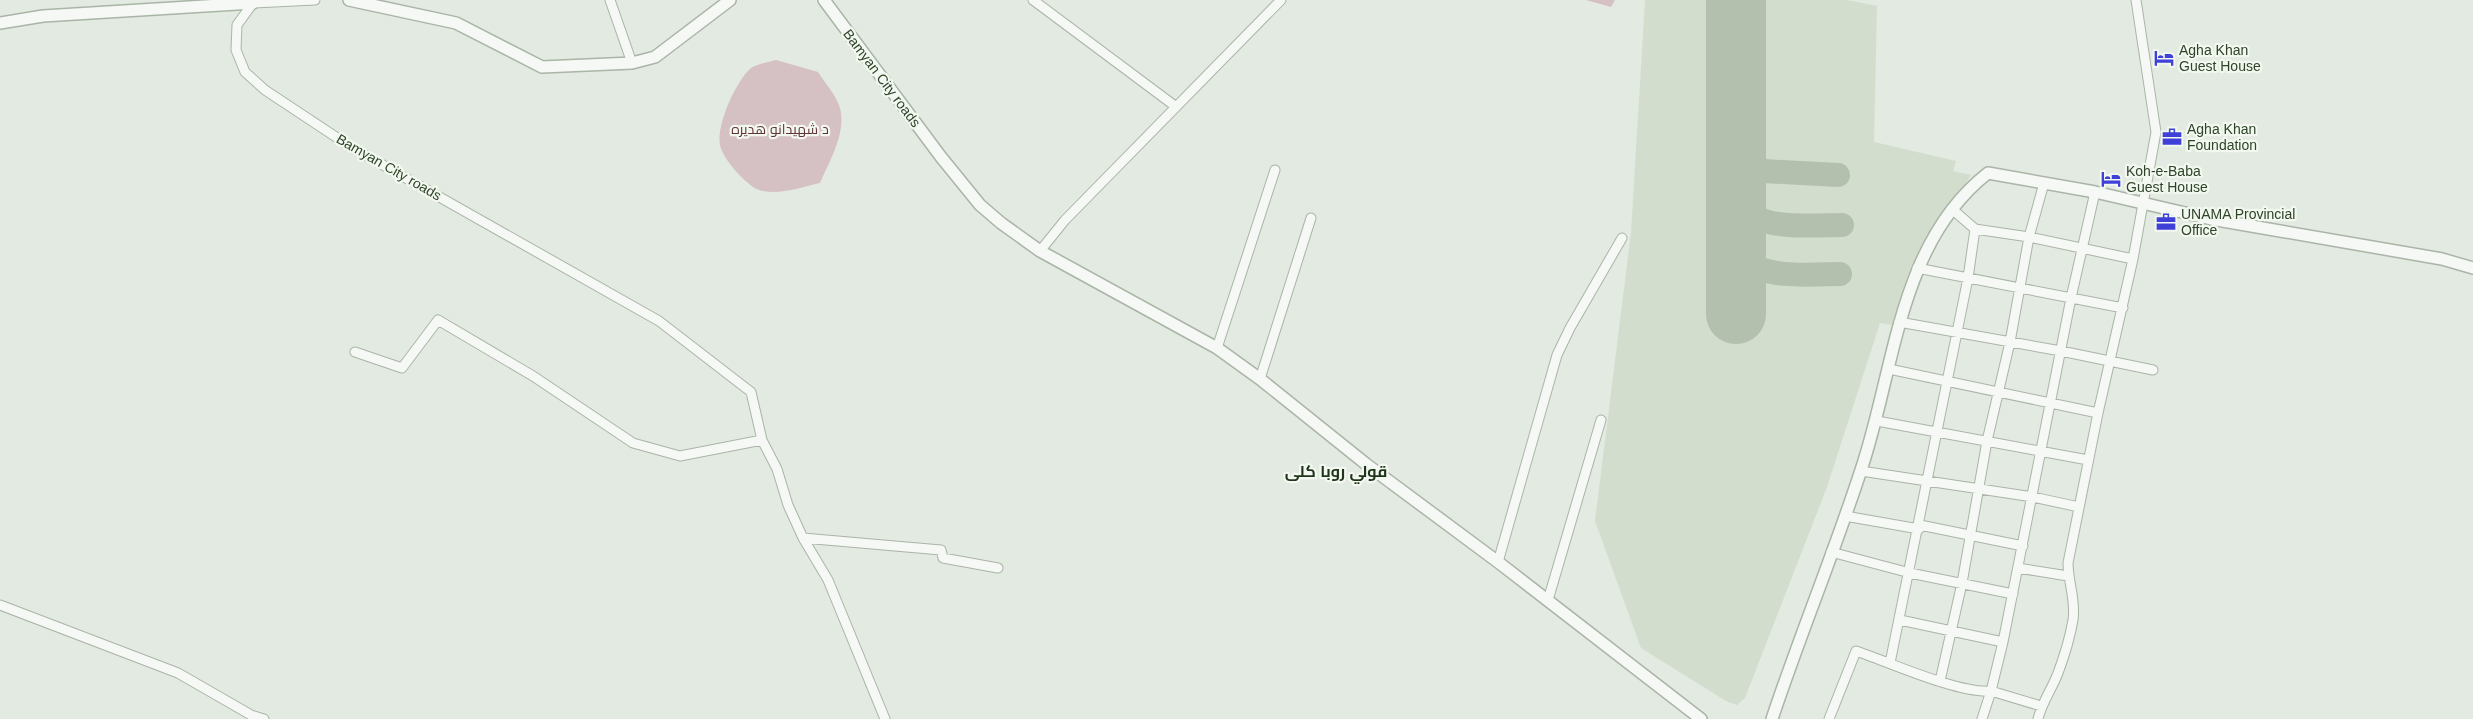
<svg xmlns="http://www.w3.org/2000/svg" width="2473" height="719" font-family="Helvetica,Cairo,sans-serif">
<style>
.built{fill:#d2ddce}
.green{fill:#d5c1c3}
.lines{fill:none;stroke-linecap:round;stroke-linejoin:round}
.taxiway{stroke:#b2c0ad;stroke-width:24}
.runway{stroke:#b2c0ad;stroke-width:60}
.minor-casing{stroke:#a9b5a6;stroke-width:11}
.tertiary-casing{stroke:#a9b5a6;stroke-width:14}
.minor{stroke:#f5f8f4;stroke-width:9}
.tertiary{stroke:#f5f8f4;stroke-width:11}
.labels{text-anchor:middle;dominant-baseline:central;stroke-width:4.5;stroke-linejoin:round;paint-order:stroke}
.poi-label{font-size:14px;fill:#2e4328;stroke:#f2f8f0;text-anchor:start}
.street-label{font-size:14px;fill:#2e4328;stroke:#f2f8f0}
.park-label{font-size:14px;fill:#603436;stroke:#f2f8f0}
.quarter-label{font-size:16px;font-weight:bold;fill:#1f341a;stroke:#f2f8f0}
</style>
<rect width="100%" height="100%" fill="#e3eae1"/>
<!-- built -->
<path class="built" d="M1645,0H1847L1877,6L1874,142L1956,161L1953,171L1971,175L1915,263L1893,325L1880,323L1827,487L1745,698L1737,705L1726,701L1641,648L1595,521L1631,233Z"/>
<!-- green -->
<path class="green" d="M1586,0H1615L1611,7Z
M776,60L818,72C825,83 835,94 839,105C848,130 830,160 820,183C801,187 778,196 759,190C747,186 722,158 720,145C716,125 736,81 751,68C757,64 769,62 776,60Z"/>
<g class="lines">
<!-- taxiway -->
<path class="taxiway" d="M1736,139L1745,158L1763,171L1838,175
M1736,188C1741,199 1746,210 1756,217C1774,229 1820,225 1842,225
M1736,235C1740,245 1743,255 1751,263C1768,279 1817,274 1840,274"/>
<!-- runway -->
<path class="runway" d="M1736,314V0"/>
<defs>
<path id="minor" d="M315,0L253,3L237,25L236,50L245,72L265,90L351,147L659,321L751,392L762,440L777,469L788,505L803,538L828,580L885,719
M610,0L632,63
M1033,0L1175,106
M1952,209L1975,229L2029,237L2133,259
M1040,251L1065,220L1281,0
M1917,268L2123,308
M1899,322L2061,351L2153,370
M1217,348L1275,170
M355,352L402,368L438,320L533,376L633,443L680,456L762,440
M1889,369L2098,413
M1260,379L1311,218
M1877,421L2088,460
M1861,471L2033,497L2079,507
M1845,516L1919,529
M1920,525L2023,546
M803,538L941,550L943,558L998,568
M1831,552L1910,573L2013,594
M1498,562L1557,355L1570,328L1622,238
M2018,568L2068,576
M1548,600L1601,420
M0,605L178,673L251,715L264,719
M1900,620L2003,642
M1890,663L1968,278L1975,229
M1940,681L1962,583L1987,441L2010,342L2029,237L2044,183
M1829,719L1856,651C1889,662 1959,694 1991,691L2041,706
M1982,719L1991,691L2003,642L2071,298L2095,192
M2038,719C2042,702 2052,689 2058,673C2064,657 2070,637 2073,620C2076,600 2068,582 2068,563L2098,413L2133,259L2156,132L2136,0"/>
<path id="tertiary" d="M349,0L456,23L542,67L632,63L655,57L730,0
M824,0L941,157L980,205L1001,223L1040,251L1217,348L1260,379L1366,464L1498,562L1701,719
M0,23L43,16L253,3
M1772,719C1800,635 1834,553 1861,470C1895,370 1898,243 1988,173L2095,192L2211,219L2442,259L2473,268"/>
</defs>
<!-- minor casing -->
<use href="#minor" class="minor-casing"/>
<!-- tertiary casing -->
<use href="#tertiary" class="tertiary-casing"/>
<!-- minor -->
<use href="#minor" class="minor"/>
<!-- tertiary -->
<use href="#tertiary" class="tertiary"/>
</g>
<!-- icons -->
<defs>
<symbol id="hotel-bare" viewBox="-9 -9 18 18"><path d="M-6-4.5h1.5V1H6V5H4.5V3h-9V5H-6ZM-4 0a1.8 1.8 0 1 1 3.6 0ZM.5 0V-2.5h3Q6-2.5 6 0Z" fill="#3e40d7" stroke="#f2f8f0" stroke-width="2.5" paint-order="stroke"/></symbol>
<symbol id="office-bare" viewBox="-9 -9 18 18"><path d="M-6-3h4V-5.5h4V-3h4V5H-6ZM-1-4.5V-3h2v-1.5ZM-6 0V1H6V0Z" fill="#3e40d7" stroke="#f2f8f0" stroke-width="2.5" paint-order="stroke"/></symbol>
</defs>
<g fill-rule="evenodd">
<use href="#hotel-bare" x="2150" y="44" width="28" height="28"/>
<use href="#office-bare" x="2158" y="123" width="28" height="28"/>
<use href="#hotel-bare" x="2097" y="165" width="28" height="28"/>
<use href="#office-bare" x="2152" y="208" width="28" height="28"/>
</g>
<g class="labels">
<!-- poi labels -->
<g class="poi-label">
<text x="2179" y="50">Agha Khan<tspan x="2179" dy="16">Guest House</tspan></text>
<text x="2187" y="129">Agha Khan<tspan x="2187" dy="16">Foundation</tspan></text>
<text x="2126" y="171">Koh-e-Baba<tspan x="2126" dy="16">Guest House</tspan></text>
<text x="2181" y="214">UNAMA Provincial<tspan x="2181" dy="16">Office</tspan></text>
</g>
<!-- street labels -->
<g class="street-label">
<text transform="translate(882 78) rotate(53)">Bamyan City roads</text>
<text transform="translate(389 167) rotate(30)">Bamyan City roads</text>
</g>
<!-- park labels -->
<g class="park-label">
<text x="780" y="129">د شهیدانو هدیره</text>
</g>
<!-- quarter labels -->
<g class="quarter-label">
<text x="1336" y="471">قولي روبا کلی</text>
</g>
</g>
</svg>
